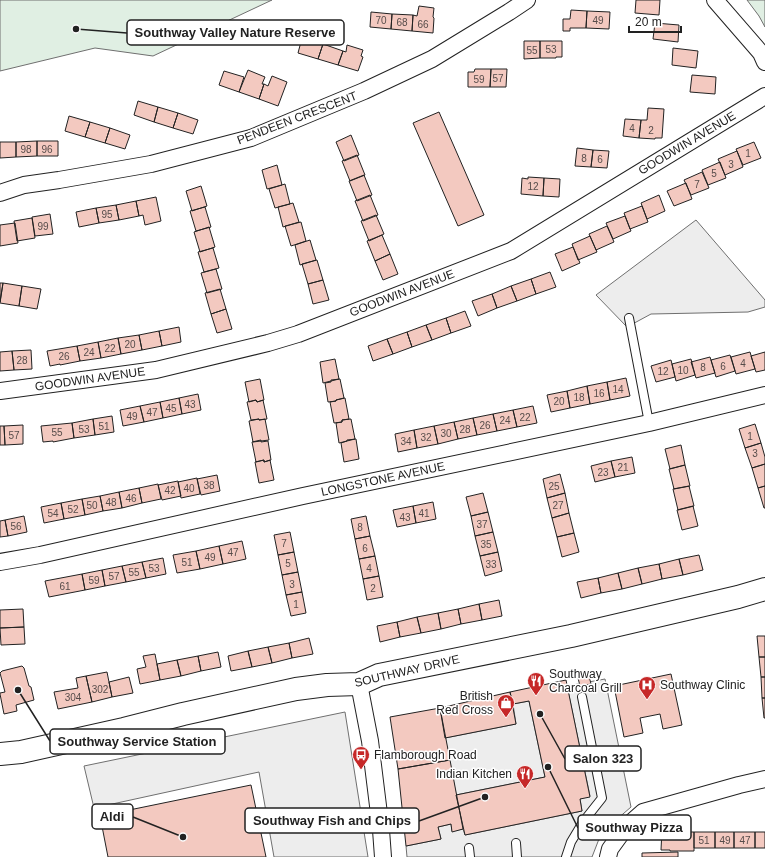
<svg xmlns="http://www.w3.org/2000/svg" width="765" height="857" font-family="Helvetica,sans-serif">
<style>
.green{fill:#e0efe3;stroke:#6f6f6f}
.parking{fill:#ededed;stroke:#6f6f6f}
.building{fill:#f3c9c0;stroke:#222}
.lines{fill:none;stroke-linecap:round;stroke-linejoin:round}
.lane-casing{stroke:#222;stroke-width:10}
.street-casing{stroke:#222;stroke-width:18}
.secondary-casing{stroke:#222;stroke-width:24}
.lane{stroke:#fff;stroke-width:8}
.street{stroke:#fff;stroke-width:16}
.secondary{stroke:#fff;stroke-width:22}
.labels{text-anchor:middle;dominant-baseline:central;stroke-width:3;stroke-linejoin:round;paint-order:stroke}
.number-label{font-size:10px;fill:#564c4a}
.street-label{font-size:12px;fill:#222;stroke:#fff}
.poi-label{font-size:12px;fill:#222;stroke:#fff;text-anchor:start}
.leader{fill:none;stroke:#222;stroke-width:1.5}
.callout-dot{fill:#222;stroke:#fff;stroke-width:1.5}
.callout{fill:#fff;stroke:#222;stroke-width:1.5}
.callout-label{font-size:13px;text-anchor:middle;font-weight:bold;fill:#222}
</style>
<rect width="100%" height="100%" fill="#fff"/>
<!-- green -->
<path class="green" d="M0,0H272L153,56L95,48L0,71Z
M747,0H765V27L759,16Z"/>
<!-- parking -->
<path class="parking" d="M696,220L765,300V307L748,312L651,314L627,327L596,295Z
M605,679L631,807L616,820L599,839L592,857H407L406,846L441,839L438,827L451,824L452,831L463,829L465,835L582,811L580,799L590,796L567,686Z
M529,701L545,777L456,795L445,738L516,724L513,704Z
M345,712L368,857H274L259,772L94,808L84,766Z"/>
<!-- building -->
<path class="building" d="M636,0H660L659,15L635,13Z
M419,6L434,8L433,17L434,18L433,33L412,31L413,15L417,16Z
M571,10L587,11L586,28H570V31H563V19H570Z
M587,11L610,12L609,29L586,28Z
M371,12L392,14L391,29L370,27Z
M392,14L413,15L412,31L391,29Z
M655,23L679,25L678,42L653,39Z
M302,38L323,44L318,59L298,53Z
M524,41H540V58L524,59Z
M540,41H562V57H556V58H540Z
M323,44L343,51L338,65L318,59Z
M347,45L363,50L361,56L363,57L358,71L338,65L343,51L346,52Z
M673,48L698,51L696,68L672,65Z
M475,69H491L490,87H468V72H474Z
M491,69H507L506,87H490Z
M248,70L265,77L262,84H264L259,99L239,92Z
M224,71L244,77L239,92L219,85Z
M692,75L716,77L715,94L690,92Z
M272,76L287,82L278,106L259,99L264,84L268,86Z
M138,101L158,107L154,122L134,115Z
M158,107L178,113L173,128L154,122Z
M648,108L664,109L662,138H655V139L639,138L641,120H647Z
M439,112L484,215L458,226L413,123Z
M178,113L198,120L193,134L173,128Z
M69,116L90,122L85,137L65,131Z
M625,119L641,120L639,138L623,136Z
M90,122L110,128L105,143L85,137Z
M110,128L130,135L125,149L105,143Z
M351,135L359,155L344,161L336,142Z
M37,141H58V156H37Z
M37,141V156L16,157V142Z
M0,142H16V157L0,158Z
M754,142L761,158L743,165L736,149Z
M577,148L593,150L591,167L575,166Z
M593,150L609,151L607,168L591,167Z
M737,151L743,167L725,175L718,159Z
M357,155L365,175L350,181L342,161Z
M720,162L726,178L708,185L702,170Z
M277,165L282,185L267,189L262,170Z
M702,172L709,188L691,195L684,180Z
M364,175L372,195L357,201L349,181Z
M528,177L544,178L543,196L521,194L522,178L528,179Z
M544,178L560,179L559,197L543,196Z
M686,183L692,199L674,206L667,191Z
M285,184L290,204L275,208L269,189Z
M201,186L207,206L192,211L186,191Z
M370,195L378,215L363,221L355,201Z
M659,195L665,211L647,219L641,203Z
M156,197L161,221L145,225L143,215L139,216L136,201Z
M136,201L139,216L119,220L116,205Z
M293,203L299,222L283,227L278,207Z
M116,205L119,220L99,223L96,208Z
M642,206L648,222L630,229L624,213Z
M205,207L211,227L196,231L190,211Z
M96,208L99,223L79,227L76,212Z
M50,214L53,234L35,236L32,217Z
M376,215L384,234L369,241L361,221Z
M625,216L631,231L613,239L606,223Z
M32,218L35,238L17,241L14,221Z
M301,222L306,241L291,246L285,226Z
M15,223L18,243L0,246V225Z
M607,226L614,242L596,250L589,234Z
M209,227L215,247L200,252L194,232Z
M382,235L390,254L375,261L367,241Z
M590,236L597,252L578,260L572,244Z
M310,240L316,260L300,265L295,245Z
M573,247L580,263L562,271L555,254Z
M213,248L219,268L204,272L198,252Z
M390,254L398,274L383,280L375,261Z
M317,260L323,280L308,284L302,264Z
M216,269L222,289L207,293L201,273Z
M550,272L556,287L536,294L531,279Z
M531,279L536,294L517,301L511,286Z
M323,280L329,300L313,304L308,284Z
M0,283H3L0,302Z
M3,283L22,286L19,306L0,303Z
M22,286L41,289L37,309L19,306Z
M511,286L517,301L497,308L492,294Z
M220,289L226,309L211,314L205,293Z
M492,294L497,308L478,316L472,301Z
M226,309L232,329L217,333L211,314Z
M465,311L471,326L451,333L446,318Z
M446,318L451,333L432,340L426,325Z
M426,325L432,340L412,347L407,332Z
M179,327L181,342L162,346L159,331Z
M159,331L162,346L142,350L139,335Z
M407,332L412,347L393,354L387,339Z
M139,335L142,350L121,354L118,338Z
M118,338L121,354L101,358L98,342Z
M387,339L393,354L373,361L368,346Z
M98,342L101,358L80,361L77,346Z
M77,346L80,361L60,365V364L50,366L47,351Z
M31,350L32,369L14,370L12,351Z
M12,351L14,370L0,371V352Z
M750,352L755,369L736,374L731,357Z
M765,352V370L756,372L751,356Z
M730,355L735,371L716,377L711,360Z
M710,357L715,373L696,378L691,362Z
M335,359L339,379L323,383L320,362Z
M691,359L695,375L676,381L672,364Z
M671,360L675,377L656,382L651,366Z
M626,378L630,396L610,400L607,382Z
M260,379L264,400L257,402L256,400L249,402L245,382Z
M340,379L344,398L336,400V401L328,402L325,383L331,382V380Z
M607,382L610,400L590,404L587,386Z
M587,386L590,404L570,408L567,391Z
M567,391L570,408L551,412L547,395Z
M198,394L201,410L182,414L179,398Z
M179,398L182,414L163,418L160,402Z
M345,398L349,419L342,420V422L334,423L330,402L336,401V400Z
M256,400L257,402L263,400L267,419L259,420V419L251,420L247,402Z
M160,402L163,418L144,422L140,406Z
M140,406L144,422L123,426L120,410Z
M533,406L537,423L517,427L513,410Z
M513,410L517,427L497,431L493,414Z
M493,414L497,431L477,435L473,418Z
M112,416L114,432L95,435L93,419Z
M473,418L477,435L458,439L454,422Z
M93,419L95,435L74,438L72,423Z
M259,419V420L265,419L269,440L253,442L249,421Z
M351,419L355,439L339,443L336,423L342,422V420Z
M454,422L458,439L438,444L434,426Z
M72,423L74,438L53,442V441L43,442L41,426Z
M755,424L761,443L745,448L739,429Z
M23,425V444L5,445L4,426Z
M0,426H4L5,445H0Z
M434,426L438,444L417,448L414,430Z
M414,430L417,448L398,452L395,434Z
M356,439L359,459L344,462L341,443L347,441V440Z
M261,440V442L268,441L271,460L264,462V460L256,462L252,442Z
M761,443L765,457V464L752,468L745,448Z
M681,445L685,465L670,469L665,449Z
M632,457L635,473L615,477L611,461Z
M264,460V462L270,460L274,480L259,483L255,462Z
M611,461L615,477L595,482L591,466Z
M765,464V486L758,488L752,468Z
M685,465L690,486L674,489L669,469Z
M560,474L565,493L547,498L543,479Z
M217,475L220,491L201,495L197,479Z
M197,478L200,494L181,498L178,482Z
M178,481L181,496L162,500L158,485Z
M158,484L161,499L142,503L139,488Z
M689,486L694,506L678,510L673,489Z
M765,486V508H764L758,488Z
M139,488L142,503L122,508L119,492Z
M119,492L122,508L103,511L100,496Z
M483,493L488,512L471,516L466,497Z
M565,493L569,513L552,518L547,498Z
M100,496L103,511L85,515L82,499Z
M82,499L85,515L64,519L61,503Z
M433,502L436,519L416,523L413,506Z
M61,503L64,519L44,523L41,507Z
M413,506L416,523L397,527L393,510Z
M693,506L698,526L682,530L677,510Z
M488,512L493,532L475,536L471,516Z
M569,513L574,533L557,537L552,518Z
M24,516L27,532L8,536L5,520Z
M366,516L370,536L355,539L351,519Z
M5,520L8,536L0,537V521Z
M290,532L294,552L278,555L274,535Z
M493,532L498,552L480,556L475,536Z
M574,533L579,552L562,557L557,537Z
M370,536L375,556L359,559L355,539Z
M242,541L246,559L223,564L219,546Z
M219,546L223,564L200,569L196,551Z
M196,551L200,569L177,573L173,555Z
M294,552L298,572L282,575L278,555Z
M498,552L502,571L485,576L480,556Z
M699,555L703,570L683,575L679,559Z
M375,556L379,576L363,579L359,559Z
M163,558L166,574L146,578L142,562Z
M679,559L683,575L662,579L659,564Z
M142,562L146,578L126,582L122,566Z
M659,564L662,579L642,584L638,568Z
M122,566L126,582L105,586L102,570Z
M638,568L642,584L622,589L618,573Z
M102,570L105,586L85,590L82,574Z
M298,572L302,592L286,595L282,575Z
M618,573L622,589L601,593L598,578Z
M82,574L85,590L49,597L45,581Z
M379,576L383,597L367,600L363,579Z
M598,578L601,593L581,598L577,582Z
M302,592L306,613L291,616L286,595Z
M499,600L502,616L482,620L479,604Z
M479,604L482,620L461,624L458,609Z
M23,609L24,627L0,628V610Z
M458,609L461,624L441,629L438,613Z
M438,613L441,629L421,633L417,617Z
M417,617L421,633L400,637L397,622Z
M397,622L400,637L380,642L377,626Z
M24,627L25,644L1,645L0,628Z
M757,636H765V657H759Z
M309,638L313,654L292,658L289,643Z
M289,643L292,658L272,663L268,647Z
M268,647L272,663L252,667L248,651Z
M248,651L252,667L231,671L228,656Z
M218,652L221,667L201,671L198,656Z
M155,654L160,680L140,684L137,669L146,667L143,656Z
M198,656L201,671L181,676L177,660Z
M759,657H765V677H761Z
M177,660L181,676L160,680L157,664Z
M22,666L24,668L29,686L31,687L34,700L16,705L17,711L4,714L0,694V693L5,692L0,673L2,671Z
M107,672L112,697L92,702L86,676Z
M671,674L682,725L663,729L660,714L640,718L643,733L624,737L614,686Z
M86,676L92,702L58,709L54,692L78,688L76,678Z
M589,676L591,684L580,686L578,678Z
M129,677L133,693L112,697L109,682Z
M761,677H765V698H762Z
M566,680L590,797L580,799L582,811L465,835L456,795L545,777L529,701L513,704L510,692Z
M510,692L516,724L445,738L440,708Z
M762,698H765V718H764Z
M440,708L450,760L398,769L390,717Z
M450,760L463,829L452,832L451,824L438,827L441,839L406,846L398,769Z
M251,785L266,857H108L100,816Z
M662,829H681V832H694V851H670V850H661Z
M694,832H715V848H694Z
M715,832H734V848H715Z
M734,832H755V848H734Z
M755,832H765V848H755Z
M678,852V857H642V853Z"/>
<g class="lines">
<defs>
<path id="lane" d="M629,318L649,423
M516,843L517,857
M469,848L470,857
M566,857L571,842L583,822L602,798L582,697"/>
<path id="street" d="M715,0L761,53L765,62
M0,193L24,185L59,180L151,164L251,138L364,91L432,59L509,12L527,0
M0,391L156,370L268,343L298,334L511,251L765,96
M0,562L40,555L303,496L649,423L765,395
M359,684L370,741L381,830L383,857
M608,857L610,849L626,827L643,812L739,785L765,779"/>
<path id="secondary" d="M0,754L21,752L124,729L183,714L296,689L327,685L359,684L379,675L571,636L738,597L765,589"/>
</defs>
<!-- lane casing -->
<use href="#lane" class="lane-casing"/>
<!-- street casing -->
<use href="#street" class="street-casing"/>
<!-- secondary casing -->
<use href="#secondary" class="secondary-casing"/>
<!-- lane -->
<use href="#lane" class="lane"/>
<!-- street -->
<use href="#street" class="street"/>
<!-- secondary -->
<use href="#secondary" class="secondary"/>
</g>
<!-- icons -->
<defs>
<symbol id="restaurant-pin" viewBox="-11 -11 22 30"><path d="M0 17L-7.5 6A9.5 9.5 0 1 1 7.5 6Z" fill="#c62828" stroke="#fff"/><path d="M-5-6h1v4h1v-4h1v4h1v-4h1v5L-1.5 .5V6h-2V.5L-5-1ZM5-6V6H3V1.5H1.5Q1.5-4 5-6Z" fill="#fff"/></symbol>
<symbol id="hospital-pin" viewBox="-11 -11 22 30"><path d="M0 17L-7.5 6A9.5 9.5 0 1 1 7.5 6Z" fill="#c62828" stroke="#fff"/><path d="M-5-5h3v3.5h4V-5h3V5h-3V1.5h-4V5h-3Z" fill="#fff"/></symbol>
<symbol id="shop-pin" viewBox="-11 -11 22 30"><path d="M0 17L-7.5 6A9.5 9.5 0 1 1 7.5 6Z" fill="#c62828" stroke="#fff"/><path d="M-5-2.5h2.3a2.7 3.5 0 0 1 5.4 0H5L5.5 6h-11ZM-1.5-2.5h3a1.5 2.3 0 0 0-3 0Z" fill="#fff"/></symbol>
<symbol id="bus-pin" viewBox="-11 -11 22 30"><path d="M0 17L-7.5 6A9.5 9.5 0 1 1 7.5 6Z" fill="#c62828" stroke="#fff"/><path d="M-5-6H5V4H4V6H2V4H-2V6H-4V4H-5ZM-3.5-4V0h7V-4ZM-3.5 1.2v1.5H-2V1.2ZM2 1.2v1.5H3.5V1.2Z" fill="#fff"/></symbol>
</defs>
<g fill-rule="evenodd">
<use href="#restaurant-pin" x="526" y="671" width="20" height="27"/>
<use href="#hospital-pin" x="637" y="675" width="20" height="27"/>
<use href="#shop-pin" x="496" y="693" width="20" height="27"/>
<use href="#bus-pin" x="351" y="745" width="20" height="27"/>
<use href="#restaurant-pin" x="515" y="764" width="20" height="27"/>
</g>
<g class="labels">
<!-- number labels -->
<g class="number-label">
<text x="381" y="20">70</text>
<text x="598" y="20">49</text>
<text x="402" y="22">68</text>
<text x="423" y="24">66</text>
<text x="551" y="49">53</text>
<text x="532" y="50">55</text>
<text x="498" y="78">57</text>
<text x="479" y="79">59</text>
<text x="632" y="128">4</text>
<text x="651" y="130">2</text>
<text x="26" y="149">98</text>
<text x="47" y="149">96</text>
<text x="748" y="153">1</text>
<text x="584" y="158">8</text>
<text x="600" y="159">6</text>
<text x="731" y="164">3</text>
<text x="714" y="173">5</text>
<text x="697" y="184">7</text>
<text x="533" y="186">12</text>
<text x="107" y="214">95</text>
<text x="43" y="226">99</text>
<text x="130" y="344">20</text>
<text x="110" y="348">22</text>
<text x="89" y="352">24</text>
<text x="64" y="356">26</text>
<text x="22" y="360">28</text>
<text x="743" y="363">4</text>
<text x="723" y="366">6</text>
<text x="703" y="367">8</text>
<text x="683" y="370">10</text>
<text x="663" y="371">12</text>
<text x="618" y="389">14</text>
<text x="599" y="393">16</text>
<text x="579" y="397">18</text>
<text x="559" y="401">20</text>
<text x="190" y="404">43</text>
<text x="171" y="408">45</text>
<text x="152" y="412">47</text>
<text x="132" y="416">49</text>
<text x="525" y="417">22</text>
<text x="505" y="420">24</text>
<text x="485" y="425">26</text>
<text x="104" y="426">51</text>
<text x="84" y="429">53</text>
<text x="465" y="429">28</text>
<text x="57" y="432">55</text>
<text x="446" y="433">30</text>
<text x="14" y="435">57</text>
<text x="750" y="436">1</text>
<text x="426" y="437">32</text>
<text x="406" y="441">34</text>
<text x="755" y="453">3</text>
<text x="623" y="467">21</text>
<text x="603" y="472">23</text>
<text x="209" y="485">38</text>
<text x="554" y="486">25</text>
<text x="189" y="488">40</text>
<text x="170" y="490">42</text>
<text x="131" y="498">46</text>
<text x="111" y="502">48</text>
<text x="92" y="505">50</text>
<text x="558" y="505">27</text>
<text x="73" y="509">52</text>
<text x="53" y="513">54</text>
<text x="424" y="513">41</text>
<text x="405" y="517">43</text>
<text x="482" y="524">37</text>
<text x="16" y="526">56</text>
<text x="360" y="527">8</text>
<text x="284" y="543">7</text>
<text x="486" y="544">35</text>
<text x="365" y="548">6</text>
<text x="233" y="552">47</text>
<text x="210" y="557">49</text>
<text x="187" y="562">51</text>
<text x="288" y="563">5</text>
<text x="491" y="564">33</text>
<text x="154" y="568">53</text>
<text x="369" y="568">4</text>
<text x="134" y="572">55</text>
<text x="114" y="576">57</text>
<text x="94" y="580">59</text>
<text x="292" y="584">3</text>
<text x="65" y="586">61</text>
<text x="373" y="588">2</text>
<text x="296" y="604">1</text>
<text x="100" y="689">302</text>
<text x="73" y="697">304</text>
<text x="704" y="840">51</text>
<text x="725" y="840">49</text>
<text x="745" y="840">47</text>
</g>
<!-- street labels -->
<g class="street-label">
<text transform="translate(297 118) rotate(-21)">PENDEEN CRESCENT</text>
<text transform="translate(687 143) rotate(-31)">GOODWIN AVENUE</text>
<text transform="translate(402 293) rotate(-21)">GOODWIN AVENUE</text>
<text transform="translate(90 379) rotate(-8)">GOODWIN AVENUE</text>
<text transform="translate(383 479) rotate(-12)">LONGSTONE AVENUE</text>
<text transform="translate(407 671) rotate(-13)">SOUTHWAY DRIVE</text>
</g>
<!-- poi labels -->
<g class="poi-label">
<text x="549" y="674">Southway<tspan x="549" dy="14">Charcoal Grill</tspan></text>
<text x="660" y="685">Southway Clinic</text>
<text x="493" y="696" text-anchor="end">British<tspan x="493" dy="14">Red Cross</tspan></text>
<text x="374" y="755">Flamborough Road</text>
<text x="512" y="774" text-anchor="end">Indian Kitchen</text>
</g>
</g>
<!-- callouts -->
<path class="leader" d="M76 29L127 33M18 690L50 741M540 714L565 759M183 837L133 817M485 797L419 821M548 767L578 828"/>
<g class="callout-dot">
<circle cx="76" cy="29" r="4"/>
<circle cx="18" cy="690" r="4"/>
<circle cx="540" cy="714" r="4"/>
<circle cx="183" cy="837" r="4"/>
<circle cx="485" cy="797" r="4"/>
<circle cx="548" cy="767" r="4"/>
</g>
<g class="callout">
<rect x="127" y="20" width="217" height="25" rx="4"/>
<rect x="50" y="729" width="175" height="25" rx="4"/>
<rect x="565" y="746" width="76" height="25" rx="4"/>
<rect x="92" y="804" width="41" height="25" rx="4"/>
<rect x="245" y="808" width="174" height="25" rx="4"/>
<rect x="578" y="815" width="113" height="25" rx="4"/>
</g>
<g class="callout-label">
<text x="235" y="37">Southway Valley Nature Reserve</text>
<text x="137" y="746">Southway Service Station</text>
<text x="603" y="763">Salon 323</text>
<text x="112" y="821">Aldi</text>
<text x="332" y="825">Southway Fish and Chips</text>
<text x="634" y="832">Southway Pizza</text>
</g>
<!-- scale -->
<path d="M629 26v6h52v-6" fill="none" stroke="#222222" stroke-width="2"/>
<text x="635" y="26" font-size="12" fill="#222222" stroke="#ffffff" stroke-width="3" paint-order="stroke">20 m</text>
</svg>
